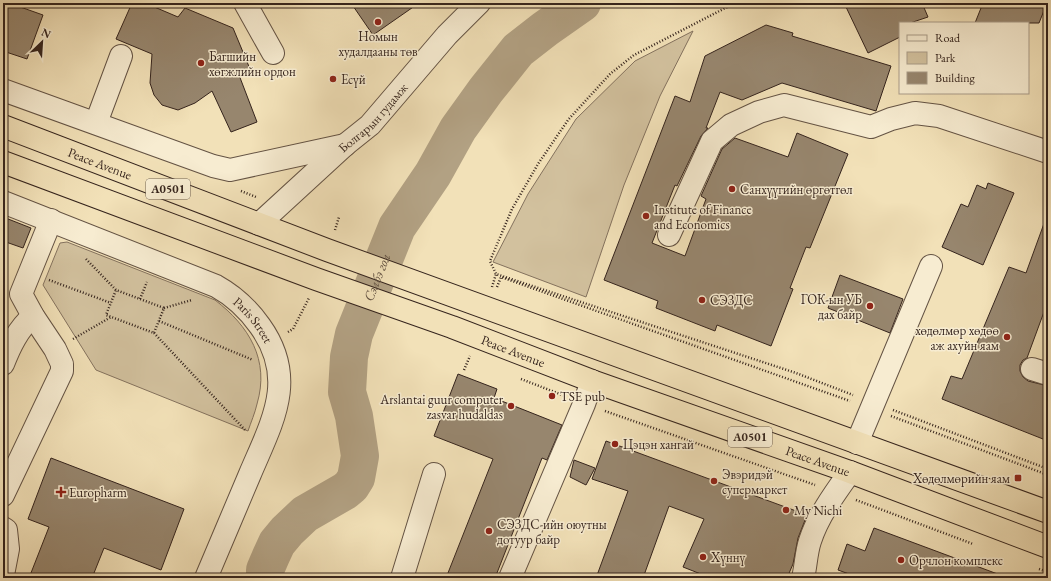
<svg xmlns="http://www.w3.org/2000/svg" width="1051" height="581" font-family="'EB Garamond',serif">
<style>
.green{fill:#d2c19e;stroke:#84725e}
.lines{fill:none;stroke-linecap:round;stroke-linejoin:round}
.river{stroke:#b2a183;stroke-width:38}
.building{fill:#97866e;stroke:#35241d}
.minor-casing{stroke:#645344;stroke-width:24}
.highway-casing{stroke:#35241d;stroke-width:24}
.path{stroke:#35241d;stroke-width:2.5;stroke-dasharray:1 2;stroke-linecap:butt}
.minor{stroke:#f7ecd1;stroke-width:22}
.highway{stroke:#f2e1b8;stroke-width:22}
.poi-dot{fill:#8f2418;stroke:#f7ecd1;stroke-width:1.5}
.labels{text-anchor:middle;dominant-baseline:central;stroke-width:3;stroke-linejoin:round;paint-order:stroke}
.shield{fill:#f7ecd1;stroke:#6f6053;stroke-width:1}
.shield-label{font-size:12px;font-weight:bold;fill:#35241d}
.poi-label{font-size:13px;fill:#35241d;stroke:#f7ecd1;text-anchor:start}
.street-label{font-size:13px;fill:#35241d;stroke:#f7ecd1}
.water-label{font-size:14px;font-style:italic;fill:#615041;stroke:#f7ecd1}
</style>
<rect width="100%" height="100%" fill="#f2e1b8"/>
<filter id="stains"><feTurbulence type="fractalNoise" baseFrequency=".005" numOctaves="4"/><feColorMatrix values="0 0 0 0 .2 0 0 0 0 .09 0 0 0 0 .02 0 0 0 .5 -.17"/></filter>
<radialGradient id="worn" r=".72"><stop offset=".6" stop-color="#630" stop-opacity="0"/><stop offset="1" stop-color="#630" stop-opacity=".3"/></radialGradient>
<!-- green -->
<path class="green" d="M693,31L660,96L624,185L586,297L493,262L528,194L576,119L635,61Z
M67,242L215,300C249,326 270,360 257,404C255,413 251,422 248,431L96,370L43,285L60,243Z"/>
<g class="lines">
<!-- river -->
<path class="river" id="s1" d="M265,578V570L271,556L277,543L287,531L305,514L345,491L351,486L356,478L360,456L354,416L347,392L349,357L354,334L397,227L433,174L458,129L486,90L518,50L545,29L582,3"/>
</g>
<!-- building -->
<path class="building" d="M3,3H9L43,15L27,59L3,51Z
M132,3H145L178,17L185,8L233,28L250,69L239,75L257,122L231,132L212,91L195,103L178,110L162,105L154,95L150,83L152,54L116,39Z
M351,3H419L373,35Z
M856,3H922L928,17L910,23H900V37L868,53L846,7Z
M983,3H1047L1039,23H975Z
M766,25L793,33L792,36L891,66L876,111L782,83L742,100L720,92L706,128H708L701,136L677,186L675,185L652,243L685,256L706,199L701,196L722,149L735,138L788,157L797,133L848,154L810,248L806,247L790,288L793,289L771,346L717,325L715,331L656,308L658,301L604,280L675,96L690,102L705,56Z
M988,183L1014,193L983,265L942,247L961,204L968,207L977,185L986,189Z
M3,217L31,228L23,248L3,241Z
M1046,218H1048V301L1027,358L1023,360L1020,365V371L1023,377L1028,381L1048,386V441L942,399L951,376L962,379L1009,267L1026,273Z
M840,275L903,299L890,333L828,308Z
M458,374L497,389L494,398L562,425L547,460L542,458L495,578H446L493,459L434,436Z
M606,441L807,515L798,538L793,564L787,578H711L683,567L704,519L669,506L643,578H596L628,491L592,479Z
M51,458L184,509L161,570L104,548L92,578H29L49,527L28,519Z
M574,460L595,468L586,485L570,477Z
M874,528L1003,576L1002,578H860L838,570L847,544L865,551Z"/>
<g class="lines">
<defs>
<g id="minor">
<path d="M245,3L273,53"/>
<path d="M3,90L213,166L230,170L345,145"/>
<path d="M96,123L121,56"/>
<path id="s2" d="M3,202L216,286C234,296 248,309 260,326C298,379 272,422 250,474C235,509 221,543 206,578"/>
<path id="s3" d="M259,224L345,145L370,125L447,35L479,3"/>
<path d="M669,235L712,141L731,125L759,112L784,105L871,127L891,119L915,113L939,116L1048,152"/>
<path d="M3,364C10,346 18,329 33,316"/>
<path d="M1032,369L1048,374"/>
<path d="M857,443L931,266"/>
<path d="M3,495L62,371V364L55,349L33,316L21,294L51,220"/>
<path d="M3,528L6,530L8,549L3,575"/>
<path d="M402,578L434,474"/>
<path d="M510,578L584,404L592,381"/>
<path d="M803,578C806,566 806,553 810,541C818,516 835,493 850,472"/>
</g>
<g id="highway">
<path id="s4" d="M3,126L327,250L1048,512"/>
<path id="s5" d="M3,162L316,279L452,327L592,381L850,472L1048,547"/>
</g>
</defs>
<!-- minor casing -->
<use href="#minor" class="minor-casing"/>
<!-- highway casing -->
<use href="#highway" class="highway-casing"/>
<!-- path -->
<path class="path" d="M735,3L634,55L610,74L568,120L538,164L512,209L490,261L496,274L796,373L853,395
M241,191L256,197
M335,230L339,217
M86,259L116,290L164,308L154,333L106,315L116,290
M49,280L111,303
M492,287L496,274
M497,287L501,277L850,401
M140,299L147,282
M164,308L192,300
M159,321L253,360
M288,332L293,329L309,298
M154,333L246,431
M73,339L111,317
M464,370L470,356
M521,379L565,396
M893,410L1048,469
M605,411L815,485
M891,416L1048,475
M856,500L973,544
M1039,569L1048,572"/>
<!-- minor -->
<use href="#minor" class="minor"/>
<!-- highway -->
<use href="#highway" class="highway"/>
</g>
<!-- markers -->
<g class="poi-dot">
<circle cx="378" cy="22" r="4"/>
<circle cx="201" cy="63" r="4"/>
<circle cx="333" cy="79" r="4"/>
<circle cx="732" cy="189" r="4"/>
<circle cx="646" cy="216" r="4"/>
<circle cx="702" cy="300" r="4"/>
<circle cx="870" cy="306" r="4"/>
<circle cx="1007" cy="337" r="4"/>
<circle cx="552" cy="396" r="4"/>
<circle cx="511" cy="406" r="4"/>
<circle cx="615" cy="444" r="4"/>
<rect x="1014" y="474" width="8" height="8" rx="2"/>
<circle cx="714" cy="481" r="4"/>
<path d="M59 486h4v4h4v4h-4v4h-4v-4h-4v-4h4z"/>
<circle cx="786" cy="510" r="4"/>
<circle cx="489" cy="531" r="4"/>
<circle cx="703" cy="557" r="4"/>
<circle cx="901" cy="560" r="4"/>
</g>
<g class="labels">
<!-- shield labels -->
<g class="shield">
<rect x="146" y="179" width="44" height="20" rx="3"/>
<rect x="728" y="427" width="44" height="20" rx="3"/>
</g>
<g class="shield-label">
<text x="168" y="189">A0501</text>
<text x="750" y="437">A0501</text>
</g>
<!-- poi labels -->
<g class="poi-label">
<text x="378" y="36" text-anchor="middle">Номын<tspan x="378" dy="15">худалдааны төв</tspan></text>
<text x="209" y="56">Багшийн<tspan x="209" dy="15">хөгжлийн ордон</tspan></text>
<text x="341" y="79">Есүй</text>
<text x="740" y="189">Санхүүгийн өргөтгөл</text>
<text x="654" y="209">Institute of Finance<tspan x="654" dy="15">and Economics</tspan></text>
<text x="862" y="299" text-anchor="end">ГОК-ын УБ<tspan x="862" dy="15">дах байр</tspan></text>
<text x="710" y="300">СЭЗДС</text>
<text x="999" y="330" text-anchor="end">хөдөлмөр хөдөө<tspan x="999" dy="15">аж ахуйн яам</tspan></text>
<text x="560" y="396">TSE pub</text>
<text x="503" y="399" text-anchor="end">Arslantai guur computer<tspan x="503" dy="15">zasvar hudaldas</tspan></text>
<text x="623" y="444">Цэцэн хангай</text>
<text x="722" y="474">Эвэридэй<tspan x="722" dy="15">супермаркет</tspan></text>
<text x="1010" y="478" text-anchor="end">Хөдөлмөрийн яам</text>
<text x="69" y="492">Europharm</text>
<text x="794" y="510">My Nichi</text>
<text x="497" y="524">СЭЗДС-ийн оюутны<tspan x="497" dy="15">дотуур байр</tspan></text>
<text x="711" y="557">Хүннү</text>
<text x="909" y="560">Орчлон комплекс</text>
</g>
<!-- street labels -->
<g class="street-label">
<text stroke="none"><textPath href="#s3" startOffset="156">Болгарын гудамж</textPath></text>
<text stroke="none"><textPath href="#s4" startOffset="104">Peace Avenue</textPath></text>
<text stroke="none"><textPath href="#s2" startOffset="280">Paris Street</textPath></text>
<text stroke="none"><textPath href="#s5" startOffset="544">Peace Avenue</textPath></text>
<text stroke="none"><textPath href="#s5" startOffset="868">Peace Avenue</textPath></text>
</g>
<!-- water labels -->
<g class="water-label">
<text stroke="none"><textPath href="#s1" startOffset="349">Сэлбэ гол</textPath></text>
</g>
</g>
<!-- margin -->
<rect width="1051" height="581" fill="none" stroke="#f2e1b8" stroke-width="16"/>
<rect x="4" y="4" width="1043" height="573" fill="none" stroke="#35241d" stroke-width="2"/>
<rect x="8" y="8" width="1035" height="565" fill="none" stroke="#35241d"/>
<!-- legend -->
<rect x="899" y="22" width="130" height="72" fill="#f7ecd1" stroke="#a99c89"/>
<rect x="907" y="35" width="20" height="6" fill="#f7ecd1" stroke="#a99c89"/>
<text x="935" y="42" font-size="12" fill="#35241d">Road</text>
<rect x="907" y="52" width="20" height="12" fill="#d2c19e" stroke="#a99c89"/>
<text x="935" y="62" font-size="12" fill="#35241d">Park</text>
<rect x="907" y="72" width="20" height="12" fill="#97866e" stroke="#a99c89"/>
<text x="935" y="82" font-size="12" fill="#35241d">Building</text>
<!-- north arrow -->
<g transform="translate(42 42) rotate(25)" stroke="#f7ecd1" stroke-width="3" paint-order="stroke">
<path d="M0-3L7 15L0 10L-7 15Z" fill="#35241d"/>
<text y="-6" font-size="11" font-weight="bold" text-anchor="middle" fill="#35241d">N</text>
</g>
<rect width="100%" height="100%" filter="url(#stains)"/>
<rect width="100%" height="100%" fill="url(#worn)"/>
</svg>
